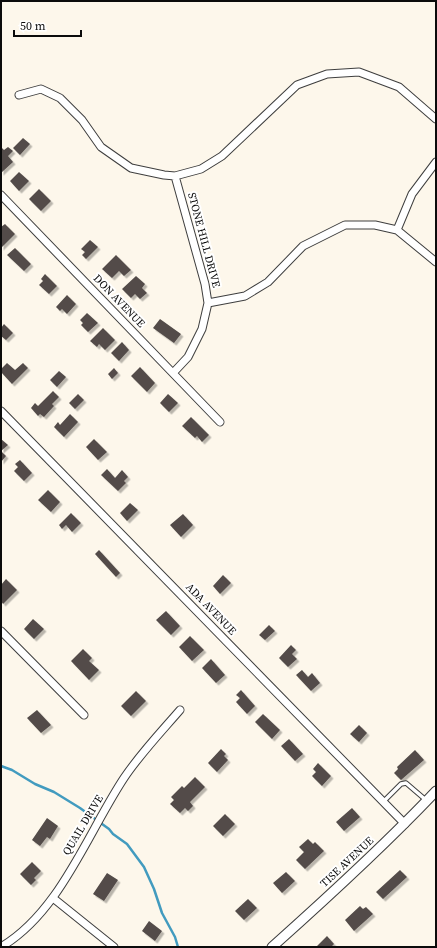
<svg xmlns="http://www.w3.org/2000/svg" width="437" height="948" font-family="'Source Serif 4',serif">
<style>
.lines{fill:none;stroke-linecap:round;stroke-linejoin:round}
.stream{stroke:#429bbf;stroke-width:2.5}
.building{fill:#524b48;filter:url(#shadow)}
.service-casing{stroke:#3e3e3e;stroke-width:5.5}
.minor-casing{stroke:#3e3e3e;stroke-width:9}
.tertiary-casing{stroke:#3e3e3e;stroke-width:11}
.service{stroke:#fff;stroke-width:3.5}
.minor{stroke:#fff;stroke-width:7}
.tertiary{stroke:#fff;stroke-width:9}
.labels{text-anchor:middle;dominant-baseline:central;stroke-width:4;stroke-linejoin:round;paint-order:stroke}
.street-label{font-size:11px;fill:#0b0b0b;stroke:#fff}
</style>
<defs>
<filter id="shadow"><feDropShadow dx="2.5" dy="2.5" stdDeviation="0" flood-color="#0004"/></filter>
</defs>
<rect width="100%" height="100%" fill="#fdf7eb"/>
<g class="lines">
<!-- stream -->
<path class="stream" d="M1,766L12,770L35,784L54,792L80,808L109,829L113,834L127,844L144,867L154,889L162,913L175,937L178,947"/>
</g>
<!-- building -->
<path class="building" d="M23,138L30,144L20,155L13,148Z
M1,147L4,150L8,147L13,151L8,156L13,162L1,173Z
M19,172L29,181L19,191L10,181Z
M39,189L51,201L41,211L29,199Z
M5,224L15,234L1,248V227Z
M90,240L98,247L86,259L82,255L85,252L81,249Z
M15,248L31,264L24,271L7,255Z
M116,255L131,270L124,276L119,271L112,278L102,269Z
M45,274L57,286L49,294L39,285L43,281L41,279Z
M136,276L145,284L142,288L147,293L140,299L135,294L131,298L122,289Z
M67,295L76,304L67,314L62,309L60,311L56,307Z
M87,313L98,323L88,332L81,325L83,323L80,320Z
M160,319L181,334L174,343L153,328Z
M4,324L13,333L6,340L1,336V328Z
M103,328L115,340L105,350L99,344L97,347L90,341Z
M122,342L129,350L119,361L111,353Z
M7,363L15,370L23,363L28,368L12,384L1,372V369Z
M140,367L155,383L147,392L131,376Z
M114,368L118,373L112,379L108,374Z
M59,371L66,377L57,387L50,380Z
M53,391L59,397L52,404L54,406L44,417L40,414L38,416L31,408L35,403L38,406Z
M78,394L84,400L75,409L69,403Z
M168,394L178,403L169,412L160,403Z
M70,414L78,422L64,437L54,427L58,422L60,425Z
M191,417L209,435L202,442L197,436L195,438L182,426Z
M1,439L8,445L1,451L6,456L1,462Z
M94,439L107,452L98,460L86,447Z
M20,460L32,473L24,481L14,471L18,467L15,464Z
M107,469L115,478L122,470L128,477L124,481L126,483L118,491L101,475Z
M48,490L60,502L51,512L38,500Z
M130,503L138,510L127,521L120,513Z
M71,513L81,523L72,532L66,525L62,529L59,525Z
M183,514L193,525L181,537L170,525Z
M99,550L120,573L116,577L95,554Z
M223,575L231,583L220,594L213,586Z
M6,579L17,590L3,604L1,601V585Z
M166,611L180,626L171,635L156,620Z
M33,619L44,629L34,639L24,629Z
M269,625L275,631L265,640L259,635Z
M190,636L204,650L192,661L179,647Z
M291,645L296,650L292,654L297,659L288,667L279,658Z
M83,649L92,658L89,661L99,670L89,680L71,661Z
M211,659L225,675L216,683L202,668Z
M302,670L308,677L312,673L320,683L311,691L296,675Z
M241,690L255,706L247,714L236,702L240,698L236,695Z
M136,691L146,701L131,716L121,706Z
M37,710L51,725L41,733L27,718Z
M263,714L280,730L272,739L255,722Z
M359,725L367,733L359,742L350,734Z
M289,739L303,754L295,761L281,746Z
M221,749L226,754L224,756L228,760L217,772L208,763Z
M415,750L424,760L401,780L394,773L398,769L397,767Z
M318,763L331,776L322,786L312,776L316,772L313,769Z
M195,777L205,787L190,802L193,806L188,811L185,808L180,813L170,804L174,800L171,797L182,786L184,788Z
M352,808L360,817L344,831L336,822Z
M225,814L235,824L223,836L213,826Z
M47,818L58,826L50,839L47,837L40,846L32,840Z
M308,839L313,844L315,842L324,851L305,869L296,860L304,852L299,847Z
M32,862L41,871L34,878L36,880L31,885L20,874Z
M400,870L407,877L383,899L376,892Z
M286,872L295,881L282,893L273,883Z
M107,873L118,880L104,901L93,894Z
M248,899L257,908L244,920L235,911Z
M360,906L363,909L366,907L373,914L354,931L345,920Z
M149,921L162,931L155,941L142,931Z
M327,936L334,944L331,947H316Z"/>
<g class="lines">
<defs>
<path id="service" d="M383,802L401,784L406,783L427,801"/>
<path id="minor" d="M19,95L41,89L60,98L82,120L101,147L131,168L164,175L175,176L201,169L222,156L297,85L327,74L359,72L399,87L436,119
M1,195L220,422
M397,230L412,194L436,162
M208,303L245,296L268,282L303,246L345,225H375L397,230L436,262
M173,373L188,357L202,329L208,303L205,284L175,176
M1,411L405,824
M1,631L84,715
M53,898L114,947
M1,947C60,912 87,834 124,778C140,754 161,732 180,710"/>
<path id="tertiary" d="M272,947C328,897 384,846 436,791"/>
</defs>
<!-- service casing -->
<use href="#service" class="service-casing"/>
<!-- minor casing -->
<use href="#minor" class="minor-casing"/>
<!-- tertiary casing -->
<use href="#tertiary" class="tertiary-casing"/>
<!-- service -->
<use href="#service" class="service"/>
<!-- minor -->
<use href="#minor" class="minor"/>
<!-- tertiary -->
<use href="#tertiary" class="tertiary"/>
</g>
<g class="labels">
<!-- street labels -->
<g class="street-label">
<text transform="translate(204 240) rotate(75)">STONE HILL DRIVE</text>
<text transform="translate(119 301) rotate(46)">DON AVENUE</text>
<text transform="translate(211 609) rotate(46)">ADA AVENUE</text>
<text transform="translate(83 825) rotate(-59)">QUAIL DRIVE</text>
<text transform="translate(347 862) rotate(-43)">TISE AVENUE</text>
</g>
</g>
<!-- border -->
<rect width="437" height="948" fill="none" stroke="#0b0b0b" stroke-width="4"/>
<!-- scale -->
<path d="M14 30v6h67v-6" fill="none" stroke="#0b0b0b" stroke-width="2"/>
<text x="20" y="30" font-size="12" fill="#0b0b0b" stroke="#ffffff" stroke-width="3" paint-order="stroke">50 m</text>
</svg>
